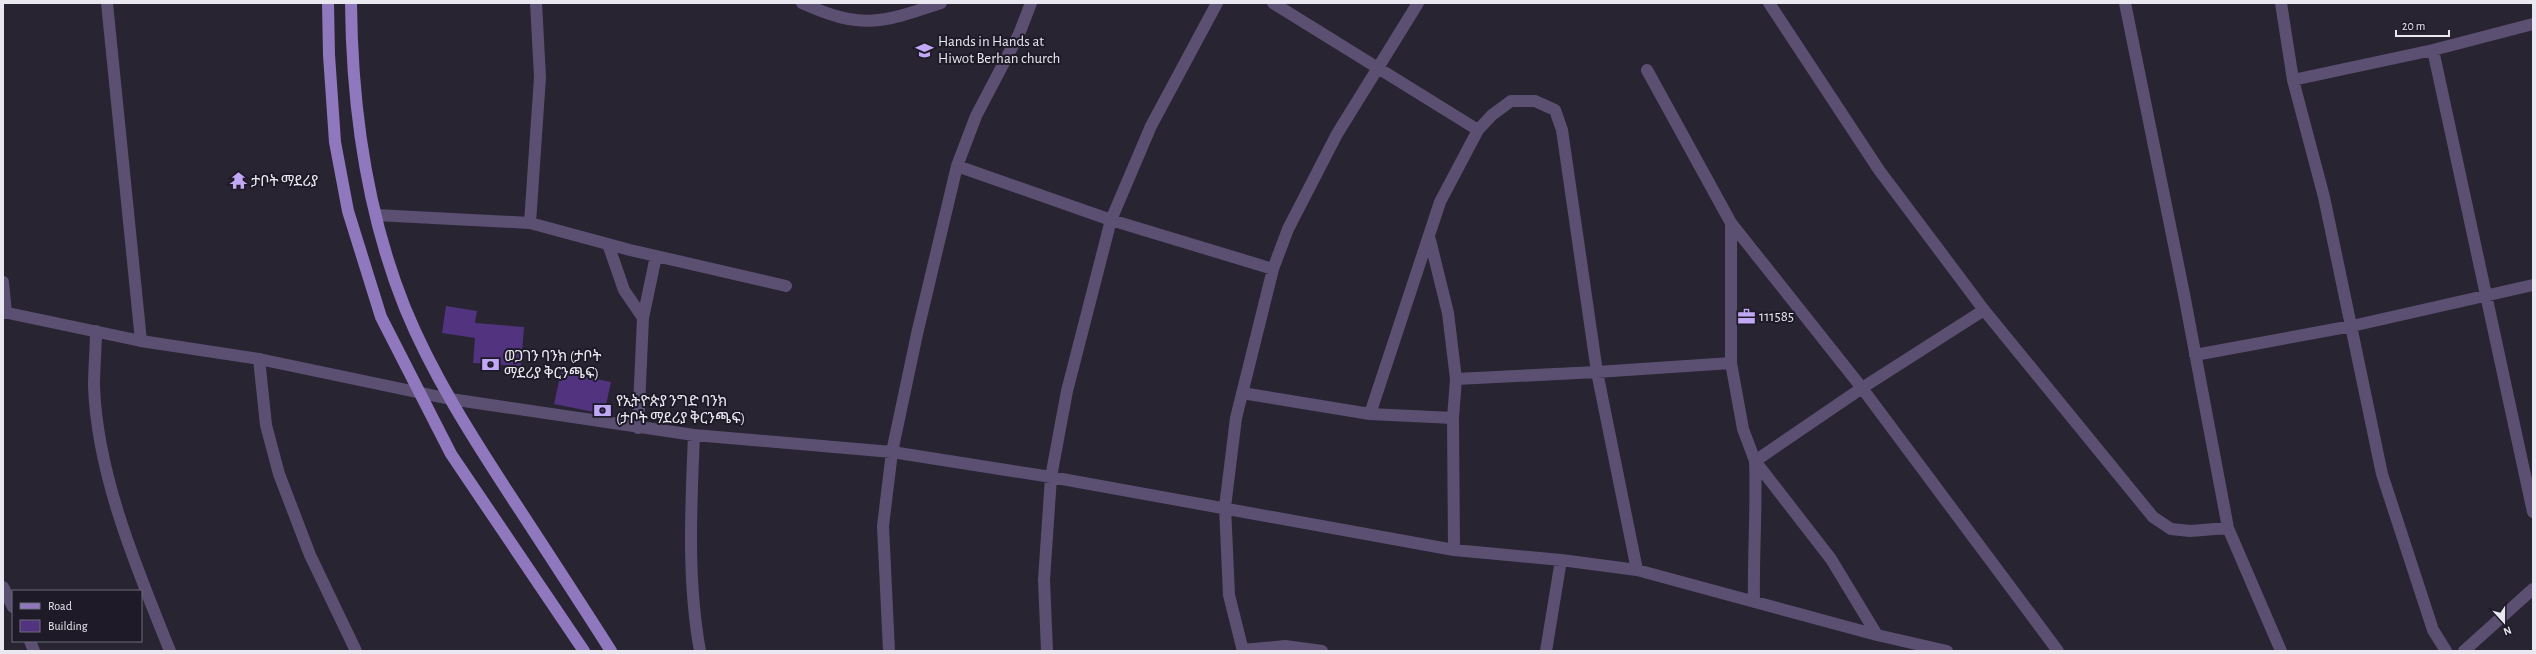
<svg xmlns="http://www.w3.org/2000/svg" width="2536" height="654" font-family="'Alegreya Sans','Noto Sans Ethiopic',sans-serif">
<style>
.building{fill:#513380}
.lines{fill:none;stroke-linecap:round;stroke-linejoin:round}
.minor{stroke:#5b5072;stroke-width:12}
.tertiary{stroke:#5b5072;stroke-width:12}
.primary{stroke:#8f78be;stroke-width:12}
.labels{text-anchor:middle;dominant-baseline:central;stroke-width:4;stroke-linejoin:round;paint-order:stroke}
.poi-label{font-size:15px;fill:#e9e7f0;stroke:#1e1a28;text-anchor:start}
</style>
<rect width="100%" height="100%" fill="#282432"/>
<!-- building -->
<path class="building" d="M446,306L477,311L475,323L524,327L521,366L473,363L475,338L442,333Z
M561,372L611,382L604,414L554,404Z"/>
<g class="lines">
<!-- minor -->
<path class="minor" d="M107,3L141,341
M802,3C862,30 881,23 941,3
M1273,3L1478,130
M1769,3L1879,170L1984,310L2153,517L2171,529L2190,531L2228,528
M2125,3L2184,294L2228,528L2281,651
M2281,3L2293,80L2324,197L2382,474L2433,630L2446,651
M2433,50L2533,512
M1647,70L1731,223L1862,388L2058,651
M2293,80L2433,50L2533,24
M957,166L1111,220L1273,269
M376,215L530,223L630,250L786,286
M530,223L540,77L536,3
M1731,223V363L1743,429L1755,461L1831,559L1877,635
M1430,240L1448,313L1456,379L1453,418L1454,550
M608,244L624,290L643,318
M3,282L6,313
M96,331C96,349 94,367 94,386C97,475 137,569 170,651
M2195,355L2352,326L2533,285
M259,359L266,425L279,474L310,555L356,651
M1456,379L1597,372L1731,363
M1242,393L1370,414L1453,418
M450,399L694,435L892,452L1051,477L1454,550L1561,560L1637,570L1877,635L1947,651
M1370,414L1440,202L1478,130L1492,115L1511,101H1535L1555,110L1562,130L1597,372L1637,570
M638,428L643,318L656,256
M694,435C691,507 687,580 700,651
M1755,461L1862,388L1984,310
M3,587L13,607
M1754,602C1753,555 1757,508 1755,461
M30,641L34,651
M1243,650L1285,646L1322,651
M889,651L883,526L892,452L917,334L957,166L976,116L1019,34L1031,3
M1047,651L1044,580L1051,477L1067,391L1111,220L1151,126L1217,3
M1243,651L1229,595L1225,507L1236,418L1273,269L1288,229L1337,134L1418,3
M1546,651L1561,560
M2464,651L2533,589"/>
<!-- tertiary -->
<path class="tertiary" d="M3,312L141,341L259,359L450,399"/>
<!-- primary -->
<path class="primary" d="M328,3L329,55L335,142L348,211L381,317L451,454L584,651
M351,3C352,107 366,211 405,308C432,374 471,435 510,495C544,547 578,599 611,651"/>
</g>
<!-- icons -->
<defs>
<symbol id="school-bare" viewBox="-9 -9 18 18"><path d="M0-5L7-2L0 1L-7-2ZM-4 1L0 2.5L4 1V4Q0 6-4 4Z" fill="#c0a8f4" stroke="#1e1a28" stroke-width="2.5" paint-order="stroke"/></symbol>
<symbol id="temple-bare" viewBox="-9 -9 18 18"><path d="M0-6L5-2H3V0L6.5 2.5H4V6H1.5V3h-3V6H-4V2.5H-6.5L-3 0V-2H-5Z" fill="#c0a8f4" stroke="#1e1a28" stroke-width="2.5" paint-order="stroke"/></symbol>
<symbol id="office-bare" viewBox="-9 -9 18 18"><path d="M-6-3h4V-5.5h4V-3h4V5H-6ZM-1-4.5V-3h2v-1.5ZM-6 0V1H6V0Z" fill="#c0a8f4" stroke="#1e1a28" stroke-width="2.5" paint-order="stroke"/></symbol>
<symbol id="bank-bare" viewBox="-9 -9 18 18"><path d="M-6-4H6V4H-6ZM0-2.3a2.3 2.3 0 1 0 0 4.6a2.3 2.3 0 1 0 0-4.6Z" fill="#c0a8f4" stroke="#1e1a28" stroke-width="2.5" paint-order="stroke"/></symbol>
</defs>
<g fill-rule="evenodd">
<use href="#school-bare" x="912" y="38" width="25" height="25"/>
<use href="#temple-bare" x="226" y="168" width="25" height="25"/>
<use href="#office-bare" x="1734" y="304" width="25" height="25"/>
<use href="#bank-bare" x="478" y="352" width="25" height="25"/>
<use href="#bank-bare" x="590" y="398" width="25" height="25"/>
</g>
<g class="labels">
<!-- poi labels -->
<g class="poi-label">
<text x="938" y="41">Hands in Hands at<tspan x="938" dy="17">Hiwot Berhan church</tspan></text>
<text x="251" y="181">ታቦት ማደሪያ</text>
<text x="1759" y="316">111585</text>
<text x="504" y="356">ወጋገን ባንክ (ታቦት<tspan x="504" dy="17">ማደሪያ ቅርንጫፍ)</tspan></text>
<text x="616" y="401">የኢትዮጵያ ንግድ ባንክ<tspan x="616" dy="17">(ታቦት ማደሪያ ቅርንጫፍ)</tspan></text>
</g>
</g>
<!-- border -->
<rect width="2536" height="654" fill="none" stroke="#e9e7f0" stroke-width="8"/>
<!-- legend -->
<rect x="12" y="590" width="130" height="52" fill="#1e1a28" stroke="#6f6c78"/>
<rect x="20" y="603" width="20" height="6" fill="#8f78be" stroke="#6f6c78"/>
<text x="48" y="610" font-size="12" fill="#e9e7f0">Road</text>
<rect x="20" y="620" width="20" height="12" fill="#513380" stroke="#6f6c78"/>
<text x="48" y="630" font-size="12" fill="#e9e7f0">Building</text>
<!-- north arrow -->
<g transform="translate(2504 622) rotate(159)" stroke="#1e1a28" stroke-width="3" paint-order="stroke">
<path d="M0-3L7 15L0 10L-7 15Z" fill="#e9e7f0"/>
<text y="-6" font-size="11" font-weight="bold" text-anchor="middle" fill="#e9e7f0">N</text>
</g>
<!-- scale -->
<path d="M2396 30v6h53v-6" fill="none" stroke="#e9e7f0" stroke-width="2"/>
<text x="2402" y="30" font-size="12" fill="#e9e7f0" stroke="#1e1a28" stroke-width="3" paint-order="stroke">20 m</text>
</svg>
